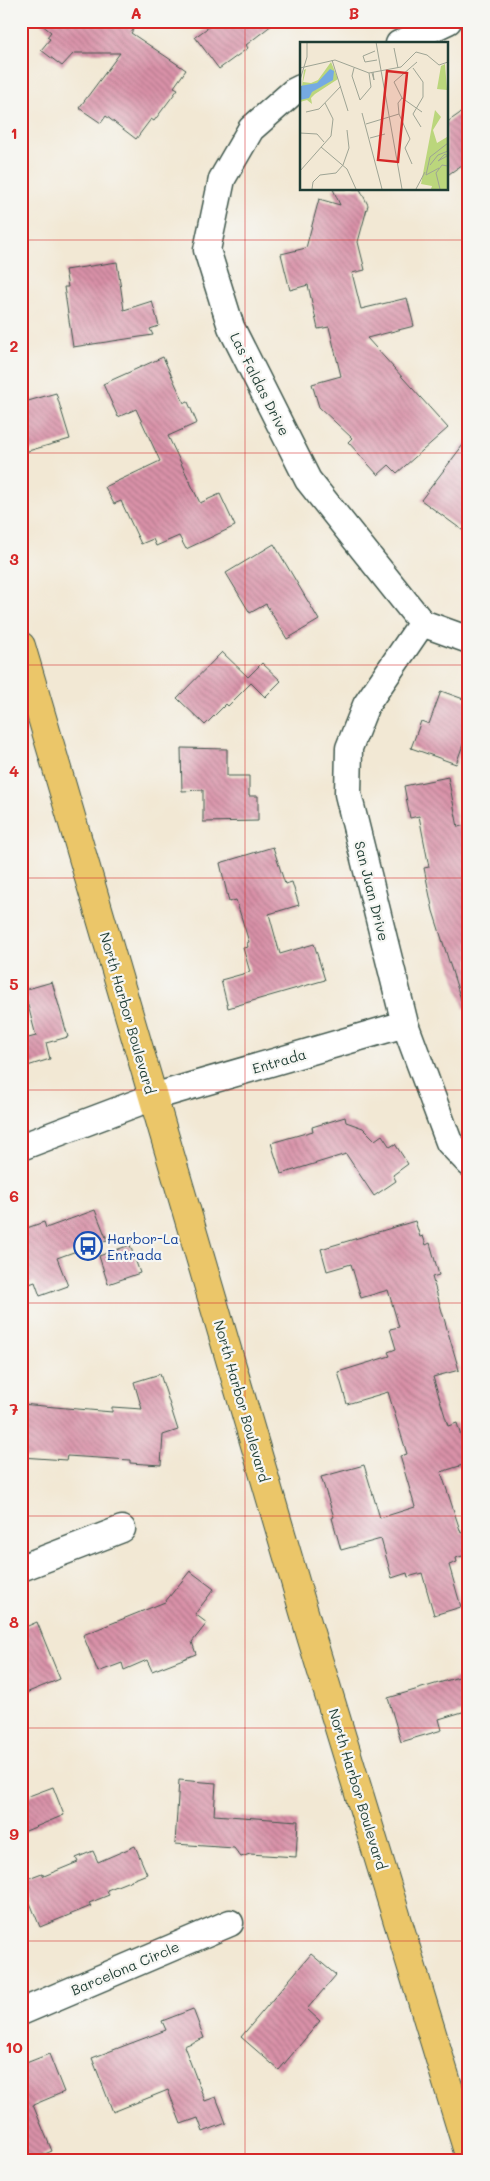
<svg xmlns="http://www.w3.org/2000/svg" width="490" height="2181" font-family="Mali,sans-serif">
<style>
.building{fill:url(#building-back-hatch)}
.lines{fill:none;stroke-linecap:round;stroke-linejoin:round}
.street-casing{stroke:#3f574c;stroke-width:29}
.primary-casing{stroke:#3f574c;stroke-width:30}
.street{stroke:#fff;stroke-width:26}
.primary{stroke:#ebc669;stroke-width:28}
.grid{fill:none;stroke:#d62828;stroke-width:1;stroke-opacity:0.55}
.labels{text-anchor:middle;dominant-baseline:central;stroke-width:4.5;stroke-linejoin:round;paint-order:stroke}
.street-label{font-size:14px;fill:#1f3d34;stroke:#f6f6f2}
.transit-label{font-size:14px;fill:#164399;stroke:#f6f6f2;text-anchor:start}
.inset-road{fill:none;stroke:#9ea494;stroke-width:1}
.view{fill:#d62828;fill-opacity:0.15;stroke:#d62828;stroke-width:2.5}
.inset-edge{fill:none;stroke:#1f3d34;stroke-width:2.5}
.neatline{fill:none;stroke:#d62828;stroke-width:2}
.grid-label{font-size:16px;text-anchor:middle;font-weight:bold;fill:#d62828}
</style>
<defs>
<pattern id="building-back-hatch" width="6" height="6" patternUnits="userSpaceOnUse" patternTransform="scale(1.25)"><rect width="6" height="6" fill="#d991a8"/><path d="M-1 5l2 2M0 0l6 6M5-1l2 2" fill="none" stroke="#af788a"/></pattern>
</defs>
<rect width="100%" height="100%" fill="#f6f6f2"/>
<filter id="ink" filterUnits="userSpaceOnUse"><feTurbulence type="fractalNoise" baseFrequency=".02" numOctaves="2"/><feDisplacementMap in="SourceGraphic" scale="10" xChannelSelector="R" yChannelSelector="G"/><feConvolveMatrix kernelMatrix="1 2 1 2 8 2 1 2 1" color-interpolation-filters="sRGB"/></filter>
<filter id="wash" filterUnits="userSpaceOnUse"><feTurbulence type="fractalNoise" baseFrequency=".0096" numOctaves="4" result="noise"/><feDisplacementMap in="SourceGraphic" scale="20" xChannelSelector="R" yChannelSelector="G"/><feGaussianBlur stdDeviation="1.12" result="paint"/><feColorMatrix in="noise" values="0 0 0 0 0 0 0 0 0 0 0 0 0 0 0 0 0 1.4 0 .05"/><feComposite in="paint" operator="in"/></filter>
<g filter="url(#wash)">
<rect width="100%" height="100%" fill="#f2e8d4"/>
<g id="blocks">
<!-- building -->
<path class="building" d="M37,21H139L131,33L186,70L174,87L178,89L154,121L151,119L136,139L106,116L101,123L79,108L120,53H74L62,66L41,50L50,39L47,37L51,32Z
M217,21H277L246,45L248,48L219,69L195,37Z
M469,107V160L446,176V123Z
M333,189H360L368,205L358,242L365,270L352,273L361,309L407,298L414,326L367,338L448,428L397,473L389,465L378,475L348,442L352,438L319,407L312,384L341,376L329,327L318,329L308,285L290,290L281,254L306,248L319,199L340,205Z
M117,262L124,310L152,301L159,326L150,329L153,335L73,347L64,287H68L65,270Z
M163,357L184,403L188,402L197,423L168,436L200,503L220,494L235,526L186,549L179,536L156,546L153,539L141,544L121,501L114,504L105,487L160,461L136,409L118,417L103,384Z
M56,393L70,439L21,453V403Z
M469,437V535L421,500Z
M274,544L319,620L287,639L266,604L250,613L226,573Z
M222,652L248,677L262,663L281,681L265,697L251,683L228,706L226,704L205,725L177,698Z
M441,691L469,701V728L456,764L411,748L421,721L429,724Z
M181,748L227,749V776H249V796H258V821L203,822V790L182,791Z
M448,777L458,827L469,824V1008L464,1009L433,911L424,868L429,867L419,816L410,818L404,786Z
M273,847L285,884L292,882L299,905L269,914L280,954L314,944L325,980L228,1008L221,980L250,972L243,948L248,947L247,943L249,942L236,900L229,902L220,863Z
M52,982L68,1037L46,1043L50,1059L21,1068V1040L36,1036L24,990Z
M345,1117L346,1122L363,1128L375,1140L382,1135L390,1147L395,1144L408,1164L393,1175L396,1181L374,1196L346,1154L281,1174L271,1143L313,1131L312,1127Z
M95,1210L107,1240L57,1258L68,1286L40,1296L35,1282L21,1287V1230L44,1222L46,1228Z
M415,1221L420,1237L423,1236L426,1245L430,1243L439,1275L432,1277L459,1370L433,1377L448,1426L457,1423L469,1463L441,1472L461,1533L469,1531V1554L456,1558L457,1562L449,1565L461,1607L434,1615L422,1573L408,1577L407,1573L392,1578L381,1539L341,1550L332,1518L334,1517L321,1477L364,1465L380,1518L415,1507L400,1456L407,1454L388,1392L347,1404L338,1372L390,1356L388,1352L396,1349L390,1329L399,1327L388,1290L361,1298L351,1264L327,1271L321,1249Z
M130,1245L140,1273L108,1284L99,1256Z
M160,1374L178,1430L163,1435L161,1465L130,1463V1460L67,1456L66,1460L21,1457V1404L112,1412V1407L142,1409L134,1382Z
M190,1571L214,1589L195,1614L207,1623L192,1642L196,1654L152,1671L147,1660L124,1670L122,1663L98,1672L83,1635L165,1602Z
M37,1622L60,1679L21,1695V1629Z
M469,1674V1710L439,1719L442,1730L401,1742L388,1698Z
M179,1780L216,1783L214,1815L298,1821L296,1857L250,1854L241,1857L234,1848L175,1844Z
M53,1787L64,1815L21,1833V1799Z
M135,1846L147,1874L107,1890L109,1895L89,1903L91,1906L40,1927L21,1881L42,1873L44,1876L78,1862L76,1858L93,1851L98,1862Z
M311,1954L336,1975L307,2009L320,2021L279,2070L241,2037Z
M193,2009L204,2038L184,2046L205,2101L216,2097L226,2123L203,2132L198,2118L181,2124L168,2090L113,2112L92,2058L166,2030L162,2021Z
M49,2054L64,2092L33,2105L52,2151L30,2160H21V2065Z"/>
</g>
</g>
<g filter="url(#ink)">
<use href="#blocks" fill-opacity="0" stroke="#3f574c" stroke-width="1"/>
<g class="lines">
<defs>
<path id="street" d="M399,44L448,21
M301,88L293,92L251,129L222,179L207,250L231,327L308,480L422,623L469,640
M422,623L366,705L349,748L348,794L405,1024L449,1142L469,1163
M21,1147L153,1097L405,1024
M21,1568L122,1529
M21,2012L230,1923"/>
<path id="primary" d="M21,646L311,1636L469,2155"/>
</defs>
<!-- street casing -->
<use href="#street" class="street-casing"/>
<!-- primary casing -->
<use href="#primary" class="primary-casing"/>
<!-- street -->
<use href="#street" class="street"/>
<!-- primary -->
<use href="#primary" class="primary"/>
</g>
</g>
<!-- grid -->
<path class="grid" d="M245,21V2160M21,240H469M21,453H469M21,665H469M21,878H469M21,1090H469M21,1303H469M21,1516H469M21,1728H469M21,1941H469"/>
<!-- icons -->
<defs>
<symbol id="bus-ring" viewBox="-11 -11 22 22"><circle r="9.5" fill="#f6f6f2" stroke="#1a4fb4" stroke-width="1.5"/><path d="M-5-6H5V4H4V6H2V4H-2V6H-4V4H-5ZM-3.5-4V0h7V-4ZM-3.5 1.2v1.5H-2V1.2ZM2 1.2v1.5H3.5V1.2Z" fill="#1a4fb4"/></symbol>
</defs>
<g fill-rule="evenodd">
<use href="#bus-ring" x="72" y="1230" width="32" height="32"/>
</g>
<g class="labels">
<!-- street labels -->
<g class="street-label">
<text transform="translate(260 384) rotate(63)">Las Faldas Drive</text>
<text transform="translate(372 891) rotate(76)">San Juan Drive</text>
<text transform="translate(128 1013) rotate(74)">North Harbor Boulevard</text>
<text transform="translate(279 1061) rotate(-16)">Entrada</text>
<text transform="translate(242 1401) rotate(74)">North Harbor Boulevard</text>
<text transform="translate(358 1789) rotate(73)">North Harbor Boulevard</text>
<text transform="translate(125 1968) rotate(-23)">Barcelona Circle</text>
</g>
<!-- transit labels -->
<g class="transit-label">
<text x="107" y="1238">Harbor-La<tspan x="107" dy="16">Entrada</tspan></text>
</g>
</g>
<!-- overview -->
<g transform="translate(300 42)">
<rect width="148" height="148" fill="#f2e8d4"/>
<path d="M135,68L141,75L133,88L137,101L147,95V147H131L132,144L121,142Z" fill="#bbd67c"/>
<path d="M31,20L38,37L15,52L11,56L12,62L7,58L0,60L4,28L6,27L3,40L11,41L18,38ZM145,22L147,48L137,47L141,24Z" fill="#bbd67c"/>
<path d="M30,27L34,29L33,38L12,50L9,56L0,58V44L17,41Z" fill="#75aae2"/>
<path class="inset-road" d="M76,0L102,147M94,6L98,26M75,9L63,14L65,20L77,18M32,18L48,69M117,20L94,40L102,56L122,70M0,26L35,18L69,31L101,25L116,10L127,13L139,23L148,20M54,26L52,34L60,58L71,45L69,31M113,26L123,40V55L113,72L121,85M72,31L74,38L73,30M0,38L7,15V0M102,56L98,61L99,72L110,97L105,106L112,122M6,70L19,67L41,44M62,71L82,147M66,82L99,72M0,91L17,92L24,100M70,96L85,92M21,105L47,127L56,147M147,114L138,119L145,112L148,114M130,123L138,113L148,109M139,126L126,133L130,115L148,101M0,129L31,94L33,77L25,61M12,147L13,140L20,133L36,131L43,123L49,106L47,88M116,147L125,130M140,147L136,131L142,123L148,124"/>
<path class="view" d="M87,29L107,31L98,120L78,118Z"/>
<rect width="148" height="148" class="inset-edge"/>
</g>
<!-- margin -->
<rect width="490" height="2181" fill="none" stroke="#f6f6f2" stroke-width="55"/>
<rect x="28" y="28" width="434" height="2126" class="neatline"/>
<g class="grid-label">
<text x="136" y="19">A</text>
<text x="354" y="19">B</text>
<text x="14" y="139">1</text>
<text x="14" y="352">2</text>
<text x="14" y="565">3</text>
<text x="14" y="777">4</text>
<text x="14" y="990">5</text>
<text x="14" y="1202">6</text>
<text x="14" y="1415">7</text>
<text x="14" y="1628">8</text>
<text x="14" y="1840">9</text>
<text x="14" y="2053">10</text>
</g>
</svg>
